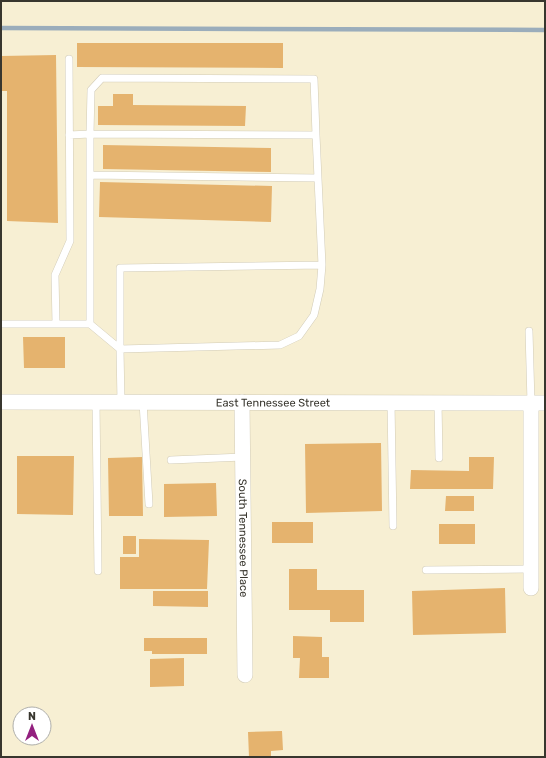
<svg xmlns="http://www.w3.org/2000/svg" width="546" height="758" font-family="Rubik,sans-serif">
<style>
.built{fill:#f7efd3;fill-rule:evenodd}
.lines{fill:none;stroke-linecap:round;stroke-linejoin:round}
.stream{stroke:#9badbb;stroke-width:4.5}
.building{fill:#e5b36e}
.service-casing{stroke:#d2ccb8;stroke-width:8}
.minor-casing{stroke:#d2ccb8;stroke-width:16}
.service{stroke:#fff;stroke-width:7}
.minor{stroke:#fff;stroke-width:15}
.labels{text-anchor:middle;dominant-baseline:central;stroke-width:3;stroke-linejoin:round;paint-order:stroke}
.street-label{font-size:11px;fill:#38362e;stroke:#fff}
</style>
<rect width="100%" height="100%" fill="#fef9e9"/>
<!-- built -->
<path class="built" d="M1,1H545V757H1ZM20,714H44V738H20Z"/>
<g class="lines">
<!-- stream -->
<path class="stream" d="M1,28L545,30"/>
</g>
<!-- building -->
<path class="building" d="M77,43H283V68L77,67Z
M56,55L58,223L7,221V91H1V56Z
M113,94H133V105L246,106L245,126L98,125V106H113Z
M103,145L271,148V172L103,169Z
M100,182L272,186L271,222L99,217Z
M23,337H65V368H24Z
M381,443L382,511L306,513L305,444Z
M17,456H74L73,515L17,514Z
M142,457L143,516H109L108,458Z
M469,457H494L493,489H410L411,470L469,471Z
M216,483L217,516L164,517V484Z
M446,496H474V511H445Z
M272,522H313V543H272Z
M439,524H475V544H439Z
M123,536H136V554H123Z
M139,539L209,540L207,589H120V557H139Z
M289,569H317V590H364V622H330V610H289Z
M505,588L506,633L413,635L412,591Z
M153,591H208V607L153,606Z
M293,636L322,637V657H329V678H299L300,658H293Z
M144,638H207V654H152V651H144Z
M184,658V686L150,687V659Z
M282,731L283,750L271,751V757H249L248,732Z"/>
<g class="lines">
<defs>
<path id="service" d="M69,135L90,134L91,90L102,78L314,79L316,135
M91,175L318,178
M1,324H56L55,275L70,241L69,59
M56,324H90
M529,331L531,403
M96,402L98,571
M121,402L120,349L90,324V134L316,135L322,265L320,289L314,315L299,336L280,345L120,349V268L322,265
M143,402L149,504
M391,402L393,526
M438,402L439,458
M171,460L243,457
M426,570L531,569"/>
<g id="minor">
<path id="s1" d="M1,402L545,403"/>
<path id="s2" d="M242,402L245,675"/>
<path d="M531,403V588"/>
</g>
</defs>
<!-- service casing -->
<use href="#service" class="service-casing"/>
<!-- minor casing -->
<use href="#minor" class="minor-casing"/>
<!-- service -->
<use href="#service" class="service"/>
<!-- minor -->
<use href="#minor" class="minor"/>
</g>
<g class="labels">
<!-- street labels -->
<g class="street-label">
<text stroke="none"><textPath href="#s1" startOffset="272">East Tennessee Street</textPath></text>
<text stroke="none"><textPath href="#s2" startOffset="136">South Tennessee Place</textPath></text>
</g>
</g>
<!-- border -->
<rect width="546" height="758" fill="none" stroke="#38362e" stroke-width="4"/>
<!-- north arrow -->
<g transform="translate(32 726)"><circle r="19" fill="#ffffff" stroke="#afafab"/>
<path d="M0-3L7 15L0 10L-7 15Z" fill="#93207f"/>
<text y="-6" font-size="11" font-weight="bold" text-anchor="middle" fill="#38362e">N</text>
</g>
</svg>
